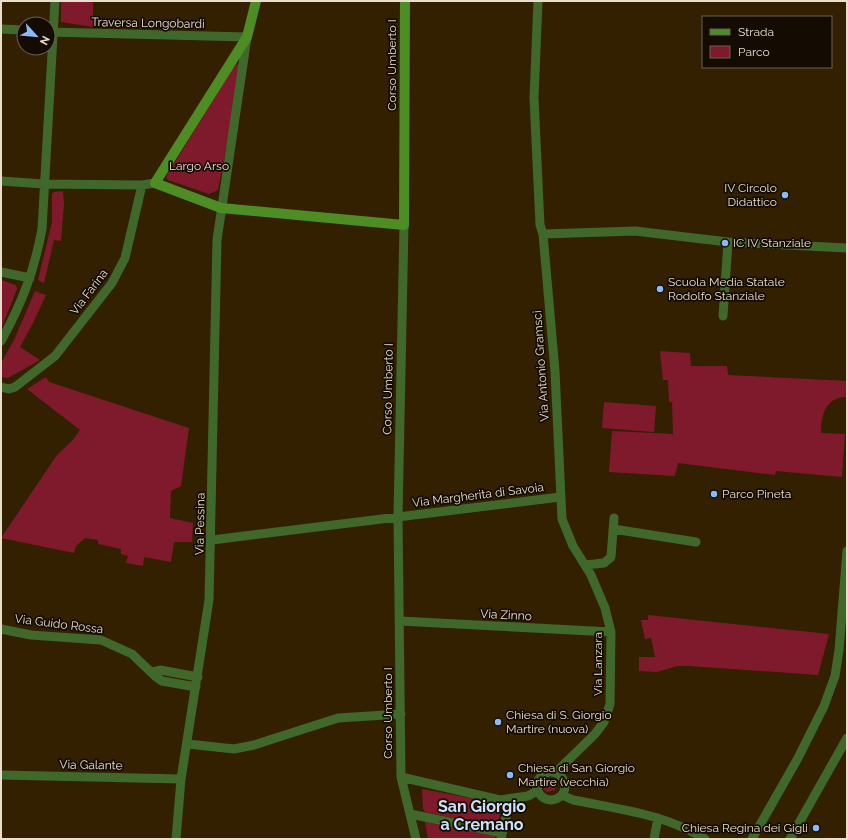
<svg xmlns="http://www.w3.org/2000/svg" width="848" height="840" font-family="Raleway,sans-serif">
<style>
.green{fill:#7f1a2d}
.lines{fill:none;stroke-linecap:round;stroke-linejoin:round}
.street{stroke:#40682b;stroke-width:9}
.secondary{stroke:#4d8d24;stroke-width:10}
.poi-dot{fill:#89bafc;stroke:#140c02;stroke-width:1.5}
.labels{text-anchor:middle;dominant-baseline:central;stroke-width:3.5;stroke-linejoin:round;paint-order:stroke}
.street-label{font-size:12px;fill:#e9ddcc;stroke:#140c02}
.park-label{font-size:12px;fill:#f9d7d8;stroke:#140c02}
.poi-label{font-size:12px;fill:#e9ddcc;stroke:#140c02;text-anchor:start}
.district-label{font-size:16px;font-weight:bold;fill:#cde0f9;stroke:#140c02}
</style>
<rect width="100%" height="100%" fill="#332001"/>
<!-- green -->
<path class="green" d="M61,1H93V27L61,22Z
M237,64L242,66L218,190L209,194L168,180L166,177L231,71Z
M63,191L64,204L61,241L54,240L44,283L38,280L52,222V194L54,192Z
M1,280L16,285L17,289L1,329Z
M35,291L46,295L33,323L20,347L40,360L8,378L1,377V363L14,340Z
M660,351L690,353L691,366H727L728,375L847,381V397C826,397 821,414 821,433L845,434L842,477L776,471L775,475L678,463L675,476L609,472L612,431L673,434L672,402H669L668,380H663Z
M46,377L49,382L189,428L181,486L171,491L170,518L193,523L192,542H174L171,562L144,557L143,566L126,563L128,556L121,554V549L98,544V540L85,538L76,546L74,553L1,538L57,455L72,441L80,430L27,389Z
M604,402L656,406L654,432L602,428Z
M648,615L829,634L818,675L689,666H677L657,672L639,671V657H655L651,638L645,639L641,620H648Z
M548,781H555L557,783L555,790L547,792L543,789Z
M422,789L502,804L498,824L496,827L425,812L423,809Z
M425,822L495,836V839H428Z"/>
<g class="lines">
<!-- street -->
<path class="street" d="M538,1L534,98L540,225L543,234L555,371L562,519L573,546L591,575L605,608L611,632L610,704L604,722L595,734L555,773
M1,29L24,30
M48,32L247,37L217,240L209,600L181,779L176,839
M1,181L44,184L142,185L155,183
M404,225L398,516L401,777L416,839
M543,234L635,231L728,242L847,248
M1,272L30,278
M723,316L728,242
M1,341C22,303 34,272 42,229L55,1
M1,387L9,389L15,387L55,356L112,283L125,258L142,185
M613,529L696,542
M212,540L560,497
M585,565L604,563L611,557L614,518
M400,621L611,632
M1,629L31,635L101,640L132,654L155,676L162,681L196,687
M152,672L160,670L198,677
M188,744L234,749L254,745L338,718L401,714
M537 786a14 14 0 1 1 28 0a14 14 0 1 1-28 0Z
M1,775L181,779
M401,777L500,800L528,796L537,791
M562,795L573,800C618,809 665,814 705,839
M410,814L502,833
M501,839L510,799
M654,839L658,818
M752,839L798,758L824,706L835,676L839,650L847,551
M790,839L847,738"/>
<!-- secondary -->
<path class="secondary" d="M256,1L247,37L155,183L221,208L404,225L405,1"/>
</g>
<!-- markers -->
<g class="poi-dot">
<circle cx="785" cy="195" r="4"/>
<circle cx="725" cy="243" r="4"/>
<circle cx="660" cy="289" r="4"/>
<circle cx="714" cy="494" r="4"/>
<circle cx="498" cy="722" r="4"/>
<circle cx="510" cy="775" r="4"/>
<circle cx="816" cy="828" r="4"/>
</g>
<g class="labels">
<!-- street labels -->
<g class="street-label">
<text transform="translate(148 23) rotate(1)">Traversa Longobardi</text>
<text transform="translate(392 65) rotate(-90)">Corso Umberto I</text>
<text transform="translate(89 292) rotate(-53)">Via Farina</text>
<text transform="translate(541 366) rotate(-94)">Via Antonio Gramsci</text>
<text transform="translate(388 389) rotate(-89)">Corso Umberto I</text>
<text transform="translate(478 495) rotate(-7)">Via Margherita di Savoia</text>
<text transform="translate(200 524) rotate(-89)">Via Pessina</text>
<text transform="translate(506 615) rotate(3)">Via Zinno</text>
<text transform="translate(59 624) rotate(7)">Via Guido Rossa</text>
<text transform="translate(598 664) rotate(-90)">Via Lanzara</text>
<text transform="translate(388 713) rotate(-90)">Corso Umberto I</text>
<text transform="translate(91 765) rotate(1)">Via Galante</text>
</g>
<!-- park labels -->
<g class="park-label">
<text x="199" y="166">Largo Arso</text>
</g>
<!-- poi labels -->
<g class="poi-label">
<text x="777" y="188" text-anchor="end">IV Circolo<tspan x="777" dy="14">Didattico</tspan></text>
<text x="733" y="243">IC IV Stanziale</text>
<text x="668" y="282">Scuola Media Statale<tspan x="668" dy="14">Rodolfo Stanziale</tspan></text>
<text x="722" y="494">Parco Pineta</text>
<text x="506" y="715">Chiesa di S. Giorgio<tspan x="506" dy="14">Martire (nuova)</tspan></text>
<text x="518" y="768">Chiesa di San Giorgio<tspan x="518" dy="14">Martire (vecchia)</tspan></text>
<text x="808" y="828" text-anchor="end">Chiesa Regina dei Gigli</text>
</g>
<!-- district labels -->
<g class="district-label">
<text x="482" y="806">San Giorgio<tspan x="482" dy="18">a Cremano</tspan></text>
</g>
</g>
<!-- border -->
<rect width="848" height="840" fill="none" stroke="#e9ddcc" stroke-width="4"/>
<!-- legend -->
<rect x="702" y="16" width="130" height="52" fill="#140c02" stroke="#696053"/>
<rect x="710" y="29" width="20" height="6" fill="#4d8d24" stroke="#696053"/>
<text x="738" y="36" font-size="12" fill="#e9ddcc">Strada</text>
<rect x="710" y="46" width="20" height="12" fill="#7f1a2d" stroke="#696053"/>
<text x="738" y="56" font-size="12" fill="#e9ddcc">Parco</text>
<!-- north arrow -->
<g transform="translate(36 36) rotate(117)"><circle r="19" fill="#140c02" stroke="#696053"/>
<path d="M0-3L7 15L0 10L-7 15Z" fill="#89bafc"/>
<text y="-6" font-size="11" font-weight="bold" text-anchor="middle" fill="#e9ddcc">N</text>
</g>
</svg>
